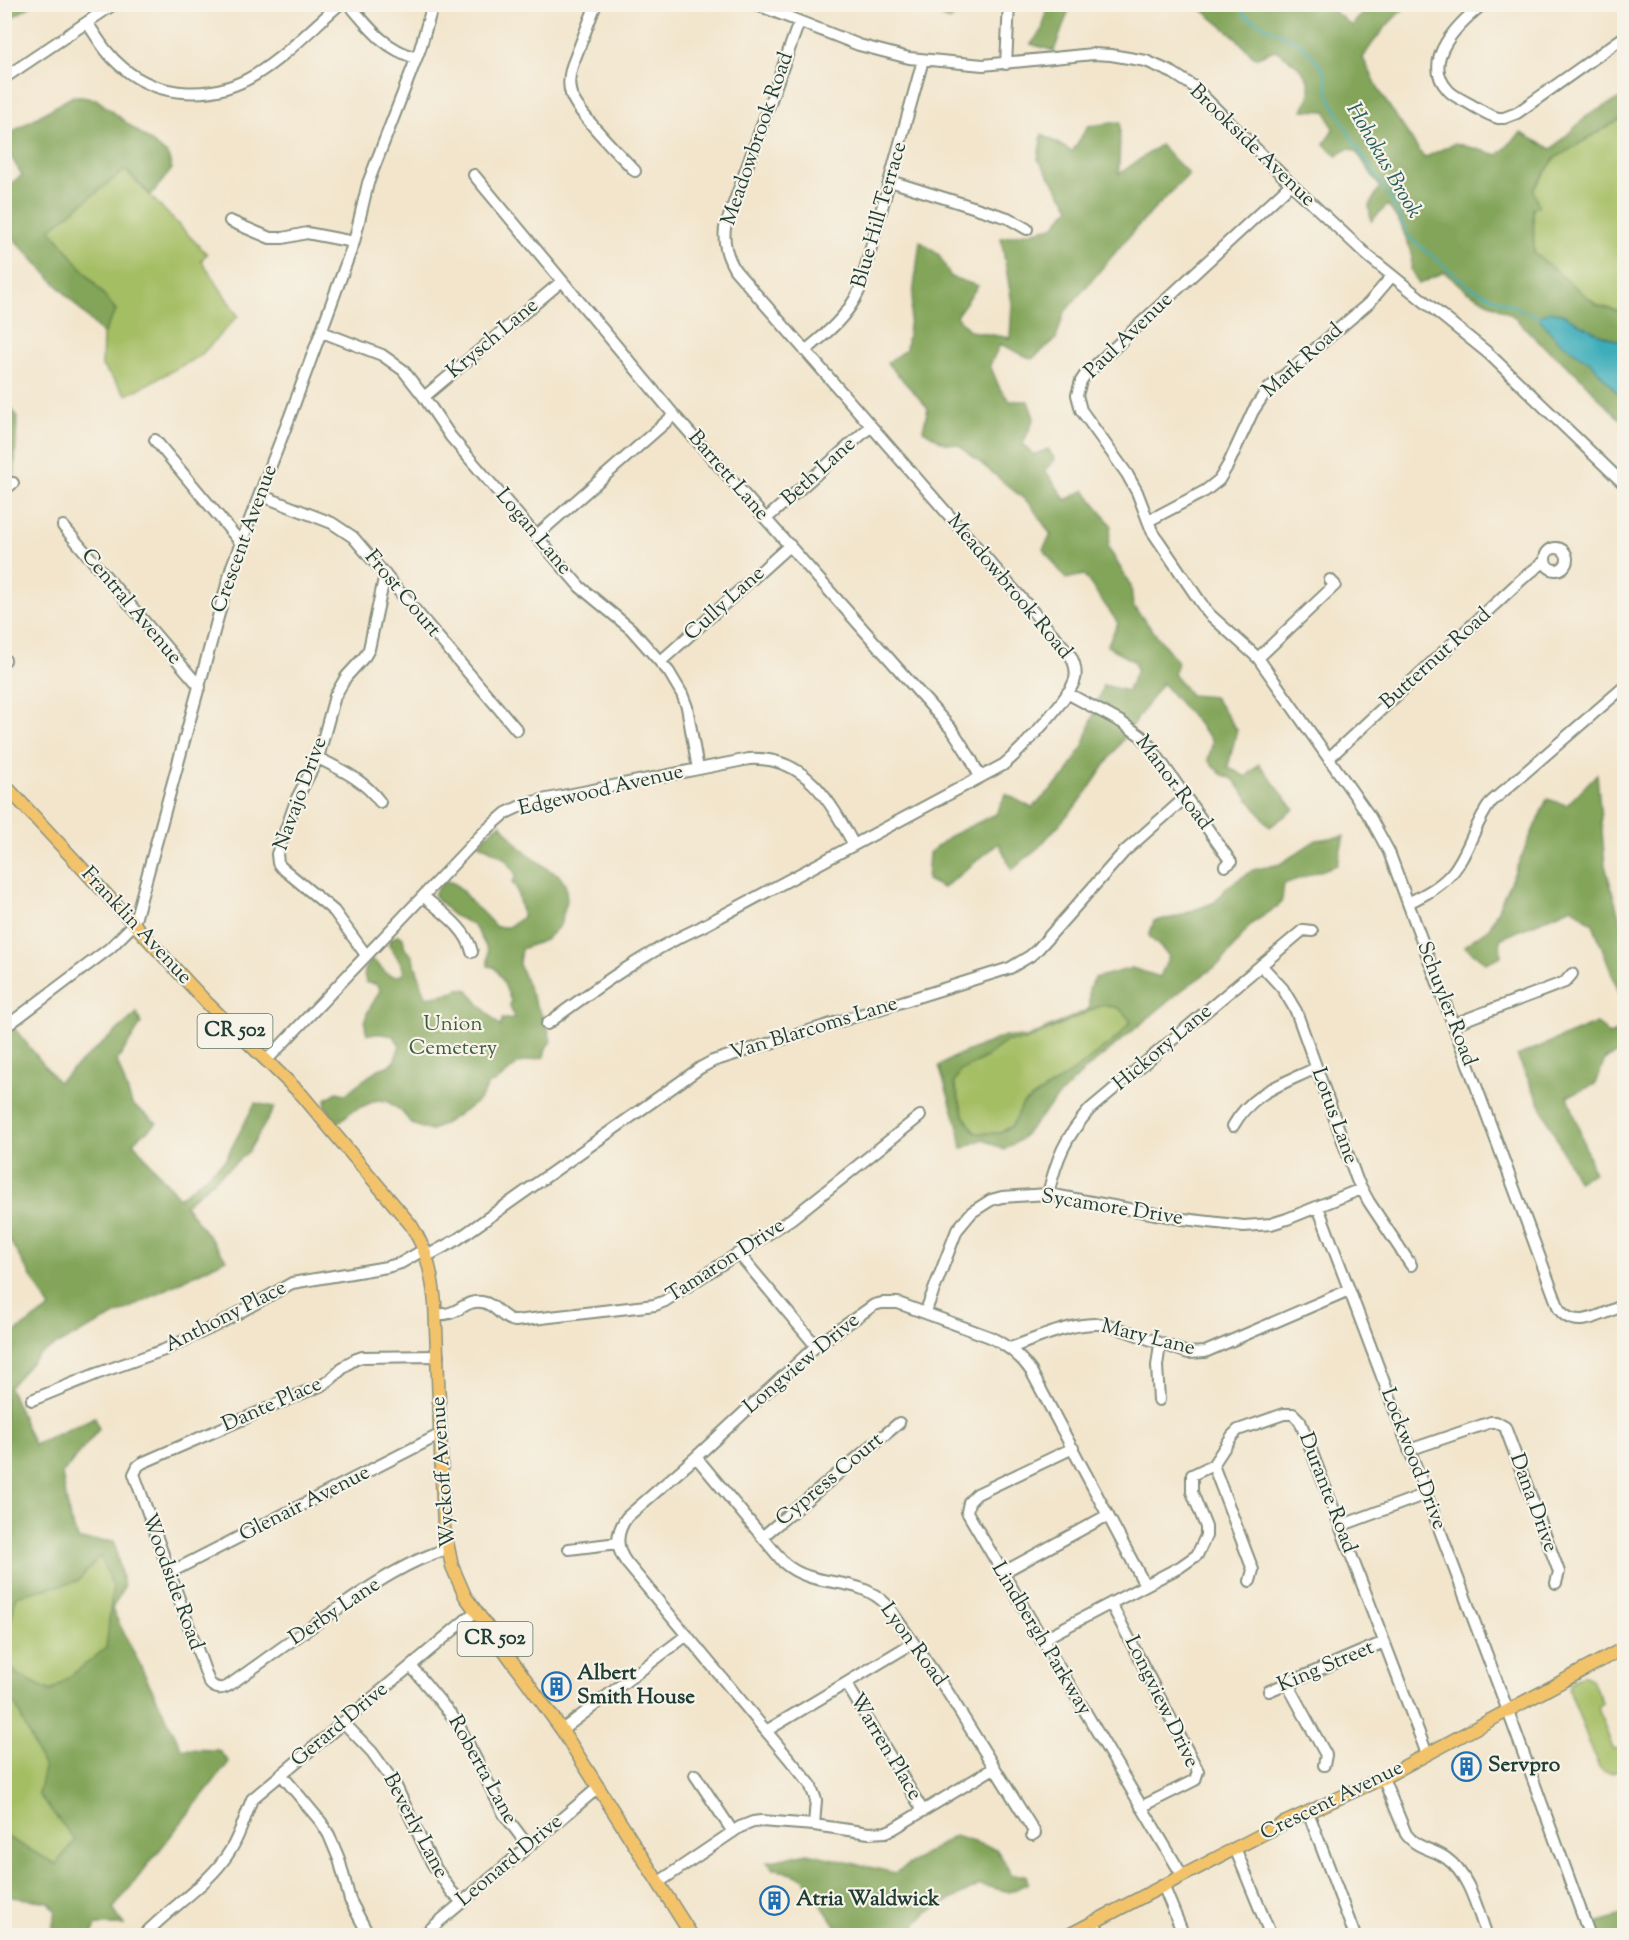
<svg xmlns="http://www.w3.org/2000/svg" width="1629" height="1940" font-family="'Sorts Mill Goudy',serif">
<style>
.green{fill:#a4be64;stroke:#627e4c;stroke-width:1.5}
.forest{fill:#83a55a;stroke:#517147;stroke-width:1.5;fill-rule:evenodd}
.water{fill:#3eadba;stroke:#2e7577;stroke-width:1.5}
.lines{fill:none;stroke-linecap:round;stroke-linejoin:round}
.stream{stroke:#3eadba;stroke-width:2}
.minor-casing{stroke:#889180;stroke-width:14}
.major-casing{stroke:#889180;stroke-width:15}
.minor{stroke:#fff;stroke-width:10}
.major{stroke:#f2c36a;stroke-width:12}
.labels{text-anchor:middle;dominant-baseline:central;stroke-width:4.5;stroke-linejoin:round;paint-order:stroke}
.shield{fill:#f7f3e8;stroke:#60746a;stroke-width:1.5}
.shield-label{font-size:20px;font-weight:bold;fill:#1f3d34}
.street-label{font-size:21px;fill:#1f3d34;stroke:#f7f3e8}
.park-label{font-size:21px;fill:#405d40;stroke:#f7f3e8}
.poi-label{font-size:21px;font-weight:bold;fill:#1f3d34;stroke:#f7f3e8;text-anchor:start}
.water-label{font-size:22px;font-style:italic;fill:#285f5c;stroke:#f7f3e8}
</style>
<rect width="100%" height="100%" fill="#f7f3e8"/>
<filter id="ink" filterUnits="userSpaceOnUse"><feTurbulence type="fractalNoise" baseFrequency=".0167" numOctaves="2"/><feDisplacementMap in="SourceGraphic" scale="12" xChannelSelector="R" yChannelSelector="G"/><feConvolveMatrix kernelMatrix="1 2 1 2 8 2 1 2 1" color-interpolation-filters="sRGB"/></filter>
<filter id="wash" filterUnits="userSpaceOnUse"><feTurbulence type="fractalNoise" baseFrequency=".008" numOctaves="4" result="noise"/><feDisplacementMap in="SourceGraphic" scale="24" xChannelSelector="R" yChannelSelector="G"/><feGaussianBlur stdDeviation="1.35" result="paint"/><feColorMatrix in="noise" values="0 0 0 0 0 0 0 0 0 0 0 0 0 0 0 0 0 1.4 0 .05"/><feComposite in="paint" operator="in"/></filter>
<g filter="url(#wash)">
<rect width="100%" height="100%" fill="#f2e5cc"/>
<!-- green -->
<path class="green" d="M1624,117V313L1597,305L1534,253L1533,190L1555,158Z
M125,170L207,254L201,260L238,316L200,356L127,395L102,366L103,334L116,310L50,229Z
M1102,1005L1119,1008L1131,1021L1118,1037L1071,1073L1023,1104L1012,1126L1000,1133H975L964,1116L954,1082L960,1071L986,1057L1006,1041H1025Z
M4,1398L85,1572L100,1556L113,1586L109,1623L182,1785L35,1882L4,1886Z
M1583,1675L1592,1679L1602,1703L1598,1708L1613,1749H1620L1624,1761L1621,1768C1613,1773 1607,1774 1599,1768L1569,1690L1571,1682Z"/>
<!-- forest -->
<path class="forest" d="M5,4H32V5L5,22Z
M921,5H962L950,21Z
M1048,5H1081L1070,7L1054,51L1031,44L1042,30Z
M1196,5H1327L1352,26L1369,5H1409C1392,18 1374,39 1363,58L1383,97L1424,158L1455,143L1498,155L1521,133L1552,149L1588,115L1624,96V117L1555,158L1533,190L1539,206L1533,208L1534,253L1597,305L1624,313V343L1600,334L1557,340L1591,363L1624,400V422L1610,410L1578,375L1541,344L1512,315L1467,291L1444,272L1419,284L1411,270L1412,253L1400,223L1388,205L1371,221L1369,206L1380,187L1357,152L1349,148L1337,156L1324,144L1333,129L1326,111L1303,110C1305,105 1309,98 1310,92C1312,73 1289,58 1275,50L1255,58L1234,36Z
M73,96L96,99L168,155L172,169L151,195L125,170L50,229L116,310L103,334L11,236L5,240V188L22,175L5,147V136Z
M1120,122L1119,174L1160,145L1189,174L1136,228L1064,313L1056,339L1032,359L1000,344L990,365L1000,389L1010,401H1028L1034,418L1023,444L1034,455L1048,449L1055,460L1045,470L1066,500L1085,490L1111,525L1108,547L1131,586L1133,606L1178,662L1174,674L1190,695L1214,697L1237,730L1228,767L1246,777L1259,764L1294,809L1270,827L1233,779L1221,774L1208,760L1213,741L1162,683L1081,800L1039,847L1012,870L999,843L943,888L927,880L929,853L952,835L996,814L1006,794L1032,808L1066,775L1084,744L1103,685L1127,691L1137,670L1133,661L1107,646L1118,623L1084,575L1066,579L1043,549L1051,535L1031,505L959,445L944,443L923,430L928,408L887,363L906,349L920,241L939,255L951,277L978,286L956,316L970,331L1010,338L1012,303L1001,238L1053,227L1070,207L1038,159L1042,134L1072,152L1088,126Z
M4,398L17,416L14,480L5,468Z
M1597,774L1605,865L1624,934V1005L1593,924L1572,907L1500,939L1501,956L1486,963L1464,946L1490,927L1547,799L1567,805Z
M501,824L520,847L549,870L558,874L565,884L566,889L567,901L560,925L545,940L521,949L519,964L535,1003L547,1024L551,1041L546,1048L544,1057L519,1063L495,1083L488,1084C483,1100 472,1106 459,1114C448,1121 442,1126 430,1131L412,1124L401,1111L387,1101L377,1100L352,1111L337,1124L325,1105L326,1099L337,1092L346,1094L355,1086L379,1069L390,1065L394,1061L400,1046L394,1036L382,1034H367C360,1015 373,1006 380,990L376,984L367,983C361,973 366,968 371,960C380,962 384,977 395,976C416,976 391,951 389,945C389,944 389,942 389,940L399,935L403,938L405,949L412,956L421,981V986L427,997L455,992L458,988L468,990L479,1004L501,1027L502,1019H509L514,1017L510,1006L511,1001C506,989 503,977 494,967L488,966V951L478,932L472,924L452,915L443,904L438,901L434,894L443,881C460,880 465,898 476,907C484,913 489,920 496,927H508L523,917L516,887L512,883L516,876C508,856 497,854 479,844C486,836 491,829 501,824Z
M1344,836L1337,865L1284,884L1282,900L1277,907L1251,924L1222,962L1182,990L1084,1071L1058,1097L1020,1140L1004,1150L983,1139L962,1149L959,1130L939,1066L956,1056L1005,1036L1026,1038L1089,1009V988L1095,978L1132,968L1160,977L1169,956L1149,936L1154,921L1176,917L1215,902L1227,887L1253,870L1280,864L1316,840ZM1102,1005L1119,1008L1131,1021L1118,1037L1071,1073L1023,1104L1012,1126L1000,1133H975L964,1116L954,1083L960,1071L986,1057L1006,1041H1025Z
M137,1013L141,1024L117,1061L132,1104L157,1123L133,1142L179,1198L225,1160L255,1103L275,1107L248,1152L185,1205L226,1259L39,1354L9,1387L34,1445L95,1417L99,1429L62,1474L70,1520L79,1540L114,1541L124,1587L112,1609L182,1749L218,1750L229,1762L113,1909L124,1925H96L92,1935H50L56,1911L49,1902L5,1896V1836L56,1864L75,1840L38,1794L44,1768L16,1706L5,1697V1659L18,1675L51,1691L106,1648L113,1586L100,1556L78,1581L16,1596L5,1651V1339L50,1308L5,1233V1026L10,1023L58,1082Z
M1597,1023L1609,1035L1624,1029V1051L1605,1059L1596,1084L1568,1096L1594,1173L1577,1181L1517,1056Z
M954,1836L996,1849L1004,1861L1011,1875H1026L1028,1883L1010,1892L980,1885L927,1912L915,1925L920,1935H838L839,1931L803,1878L778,1869H773L767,1862L808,1853L895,1873Z
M1624,1914V1935H1599L1594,1924Z"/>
<!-- water -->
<path class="water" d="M1550,311L1562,314L1599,334L1624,343V400L1591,363L1557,340L1538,317Z"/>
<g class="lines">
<!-- stream -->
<path class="stream" d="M1238,4L1245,16L1303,45L1325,72L1329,96L1353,141L1392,201L1409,237L1470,287L1540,318"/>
</g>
</g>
<g filter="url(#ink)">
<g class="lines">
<defs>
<path id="minor" d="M349,4C370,29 384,48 416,58
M596,4L572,66C569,76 568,85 571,94C577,113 620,155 635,171
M755,4L859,45L909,58L983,65L1093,54L1111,55L1146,61L1173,73L1193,86L1291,184L1368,256L1488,353L1624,484
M1483,4C1459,23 1420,60 1448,90C1453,96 1461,99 1468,103C1477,108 1487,115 1498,118H1504L1517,113L1624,37
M88,24C98,39 107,55 122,67C159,99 214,100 255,75C285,57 313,27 340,4
M1006,64L1009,4
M4,78L114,4
M474,175L674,415L953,731L971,759L980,777
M890,181L1008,218L1027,229
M1291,184L1085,375L1081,381L1077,395L1081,410L1127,474L1137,492L1152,531L1201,603L1209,614L1258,658L1370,817L1389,852L1559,1309C1575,1332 1604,1313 1624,1305
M230,221L270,238H283L307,233L354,242
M322,332L382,355L403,370L424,397L451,437L580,587L631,629L669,672L682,694L687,707L698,769
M805,351C827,333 847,317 859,291L923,60
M424,397L562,281
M155,440L241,543
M4,490L13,483
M260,495L332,523L353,537L517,730
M766,519L871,426
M1148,521L1205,491L1219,480L1228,465L1253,411L1267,390L1369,303L1392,276
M63,526L200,687
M536,536L674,415
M1545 559a11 11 0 1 1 22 0a11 11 0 1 1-22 0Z
M1258,658L1335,585L1330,580
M4,661L5,660
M660,662L790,545
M1067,693L1121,722L1141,736L1150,746L1231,862L1225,866
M318,758C342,770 364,780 380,802
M1329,758L1522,579L1545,561
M423,896C440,911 467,928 472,952
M1408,903C1424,895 1440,887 1452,873C1469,853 1474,824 1491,802L1624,687
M366,955L334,911L281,867L278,863L277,854L297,798L318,758L335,696L346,677L365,656L369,649L385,574
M1261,965L1283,989L1296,1011L1357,1180L1369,1202L1411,1265
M547,1024C597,987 644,953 701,927L1003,765C1019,753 1070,697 1075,679C1077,670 1074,661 1069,653L735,270C727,256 723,244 725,228L799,22
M1454,1024L1565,982L1572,974
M4,1028L110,948L134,924L232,566L290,416L354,242L368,183L420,49L433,4
M267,1060L483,833L506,813L527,803L749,759C806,756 830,801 854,845
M1233,1126C1252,1092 1283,1084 1316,1068
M1048,1194C1057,1157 1065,1138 1090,1109L1303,930L1312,931
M1318,1207L1508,1711L1590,1936
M739,1254L816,1346
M427,1256L458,1239L700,1068L713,1061L1010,968L1030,956L1038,949L1124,852L1186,797
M925,1313L957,1230L972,1212L991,1200L1002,1197L1048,1194L1183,1219L1244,1226L1271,1224L1287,1219L1361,1189
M436,1314C458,1317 464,1299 482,1302C496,1304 501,1319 515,1321L655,1305L665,1301L791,1219L920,1116
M1010,1348C1041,1337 1076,1320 1109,1325L1188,1353L1205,1352L1349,1290
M438,1356L362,1357C346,1361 340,1373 327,1382C320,1387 313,1389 305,1392L142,1463L138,1466L134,1474L209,1682C214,1689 221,1690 228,1686C266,1659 303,1632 342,1606C375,1583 408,1561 447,1549
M32,1400L96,1374L164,1350L219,1324L292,1283L387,1267L401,1263L425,1249
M1159,1400L1157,1366L1160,1344
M1073,1448L977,1494L969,1502L967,1512L1182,1875
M1409,1450L1491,1422H1496L1505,1427L1559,1572L1556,1583
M696,1457L784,1563C817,1591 856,1573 887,1605L947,1691L1035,1833L1032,1835
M1213,1465L1253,1570L1250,1581
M1340,1526L1426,1494
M762,1537L899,1423
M569,1549L618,1543
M169,1573L441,1434
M1002,1573L1108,1515
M1111,1604L1198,1771L1195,1780L1141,1807
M1041,1640L1180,1567L1197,1555L1206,1536V1527L1192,1492V1475L1213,1465L1232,1436L1238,1430L1284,1414H1293L1300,1421L1427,1754
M411,1666L457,1722L504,1814L528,1846
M1294,1679L1291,1691L1326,1755L1324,1765
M846,1683L923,1811
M1269,1691L1384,1642
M343,1722L372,1752L395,1784L432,1863L451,1891L462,1902
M562,1730L687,1635
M766,1731L913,1643
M281,1774L321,1822L329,1835L339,1859L350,1900L369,1936
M695,1775L733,1832
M1383,1778L1406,1834C1416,1848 1433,1849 1446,1858C1470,1875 1477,1909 1487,1936
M1308,1812L1355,1936
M814,1825L816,1800L810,1784L626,1562C615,1547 616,1532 627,1517L696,1457L816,1346L874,1305L882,1303H898L990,1337C1007,1345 1020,1355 1031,1371L1145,1585
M1235,1848L1271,1936
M659,1882L740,1827L753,1822L761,1821L814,1825L869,1833L886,1832L893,1829L994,1768
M1163,1885L1184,1936
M1094,1921L1100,1936
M143,1936C171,1906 208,1886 230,1851C240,1835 245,1817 252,1799L475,1612
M422,1936L599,1787"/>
<path id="major" d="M4,784L207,1003L302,1095L411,1225C427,1250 432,1274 435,1303L444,1528L452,1566L465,1596L562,1730L692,1936
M1067,1936L1284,1823L1383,1778L1624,1648"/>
</defs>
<!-- minor casing -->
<use href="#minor" class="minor-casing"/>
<!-- major casing -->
<use href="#major" class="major-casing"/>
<!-- minor -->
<use href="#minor" class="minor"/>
<!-- major -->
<use href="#major" class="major"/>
</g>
</g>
<!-- icons -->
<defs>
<symbol id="building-ring" viewBox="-11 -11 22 22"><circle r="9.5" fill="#f7f3e8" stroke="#1f6fb2" stroke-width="1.5"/><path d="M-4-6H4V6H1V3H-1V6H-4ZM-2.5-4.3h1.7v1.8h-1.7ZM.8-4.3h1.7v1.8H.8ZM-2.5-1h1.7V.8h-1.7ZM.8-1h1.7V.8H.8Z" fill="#1f6fb2"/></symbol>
</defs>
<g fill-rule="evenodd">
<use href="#building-ring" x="540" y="1670" width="33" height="33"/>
<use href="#building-ring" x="1450" y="1750" width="33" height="33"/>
<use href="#building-ring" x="758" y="1884" width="33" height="33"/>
</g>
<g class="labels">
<!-- shield labels -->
<g class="shield">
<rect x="197.5" y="1014" width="75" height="34" rx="4.5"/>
<rect x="457.5" y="1622" width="75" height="34" rx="4.5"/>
</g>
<g class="shield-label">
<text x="235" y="1031">CR 502</text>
<text x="495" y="1639">CR 502</text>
</g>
<!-- street labels -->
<g class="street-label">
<text transform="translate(758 139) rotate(-71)">Meadowbrook Road</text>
<text transform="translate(1252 146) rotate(44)">Brookside Avenue</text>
<text transform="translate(880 215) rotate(-74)">Blue Hill Terrace</text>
<text transform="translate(1129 336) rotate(-44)">Paul Avenue</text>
<text transform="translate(493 339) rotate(-40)">Krysch Lane</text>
<text transform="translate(1303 361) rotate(-42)">Mark Road</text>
<text transform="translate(819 472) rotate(-42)">Beth Lane</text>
<text transform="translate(728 476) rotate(49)">Barrett Lane</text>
<text transform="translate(533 532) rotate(50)">Logan Lane</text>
<text transform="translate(245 539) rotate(-70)">Crescent Avenue</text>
<text transform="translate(1009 587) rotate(50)">Meadowbrook Road</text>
<text transform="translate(402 594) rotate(50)">Frost Court</text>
<text transform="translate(725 604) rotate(-42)">Cully Lane</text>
<text transform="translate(131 607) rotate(50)">Central Avenue</text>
<text transform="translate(1436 659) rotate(-42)">Butternut Road</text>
<text transform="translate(1173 783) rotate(53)">Manor Road</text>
<text transform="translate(601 791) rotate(-13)">Edgewood Avenue</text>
<text transform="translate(301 794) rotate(-70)">Navajo Drive</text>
<text transform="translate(136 926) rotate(47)">Franklin Avenue</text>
<text transform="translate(1446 1004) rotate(69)">Schuyler Road</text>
<text transform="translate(814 1029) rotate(-17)">Van Blarcoms Lane</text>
<text transform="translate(1163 1048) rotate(-40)">Hickory Lane</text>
<text transform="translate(1334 1116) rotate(70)">Lotus Lane</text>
<text transform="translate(1112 1208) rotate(9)">Sycamore Drive</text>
<text transform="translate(726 1261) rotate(-33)">Tamaron Drive</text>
<text transform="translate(226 1317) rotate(-27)">Anthony Place</text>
<text transform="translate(1148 1338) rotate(14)">Mary Lane</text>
<text transform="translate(802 1364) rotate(-40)">Longview Drive</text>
<text transform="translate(272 1405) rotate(-24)">Dante Place</text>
<text transform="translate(1413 1459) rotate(69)">Lockwood Drive</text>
<text transform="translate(444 1472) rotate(-94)">Wyckoff Avenue</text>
<text transform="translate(830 1480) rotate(-40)">Cypress Court</text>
<text transform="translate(1327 1493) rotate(69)">Durante Road</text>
<text transform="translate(1533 1503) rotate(70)">Dana Drive</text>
<text transform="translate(305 1504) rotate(-27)">Glenair Avenue</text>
<text transform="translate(172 1582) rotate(70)">Woodside Road</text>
<text transform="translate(335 1612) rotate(-34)">Derby Lane</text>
<text transform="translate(1041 1639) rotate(59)">Lindbergh Parkway</text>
<text transform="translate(913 1645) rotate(54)">Lyon Road</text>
<text transform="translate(1326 1667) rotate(-23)">King Street</text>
<text transform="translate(1161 1702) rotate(64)">Longview Drive</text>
<text transform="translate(340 1725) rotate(-40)">Gerard Drive</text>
<text transform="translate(885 1747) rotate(59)">Warren Place</text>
<text transform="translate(482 1770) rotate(61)">Roberta Lane</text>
<text transform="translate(1332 1801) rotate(-26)">Crescent Avenue</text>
<text transform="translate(415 1826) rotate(62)">Beverly Lane</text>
<text transform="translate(510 1861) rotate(-40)">Leonard Drive</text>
</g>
<!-- park labels -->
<g class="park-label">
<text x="453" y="1025">Union<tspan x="453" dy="24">Cemetery</tspan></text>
</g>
<!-- poi labels -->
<g class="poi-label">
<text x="577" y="1674">Albert<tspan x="577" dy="24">Smith House</tspan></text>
<text x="1488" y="1766">Servpro</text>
<text x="796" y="1900">Atria Waldwick</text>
</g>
<!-- water labels -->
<g class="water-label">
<text transform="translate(1383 161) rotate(60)">Hohokus Brook</text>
</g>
</g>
<!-- margin -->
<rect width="1629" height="1940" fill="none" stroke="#f7f3e8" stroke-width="24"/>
</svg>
